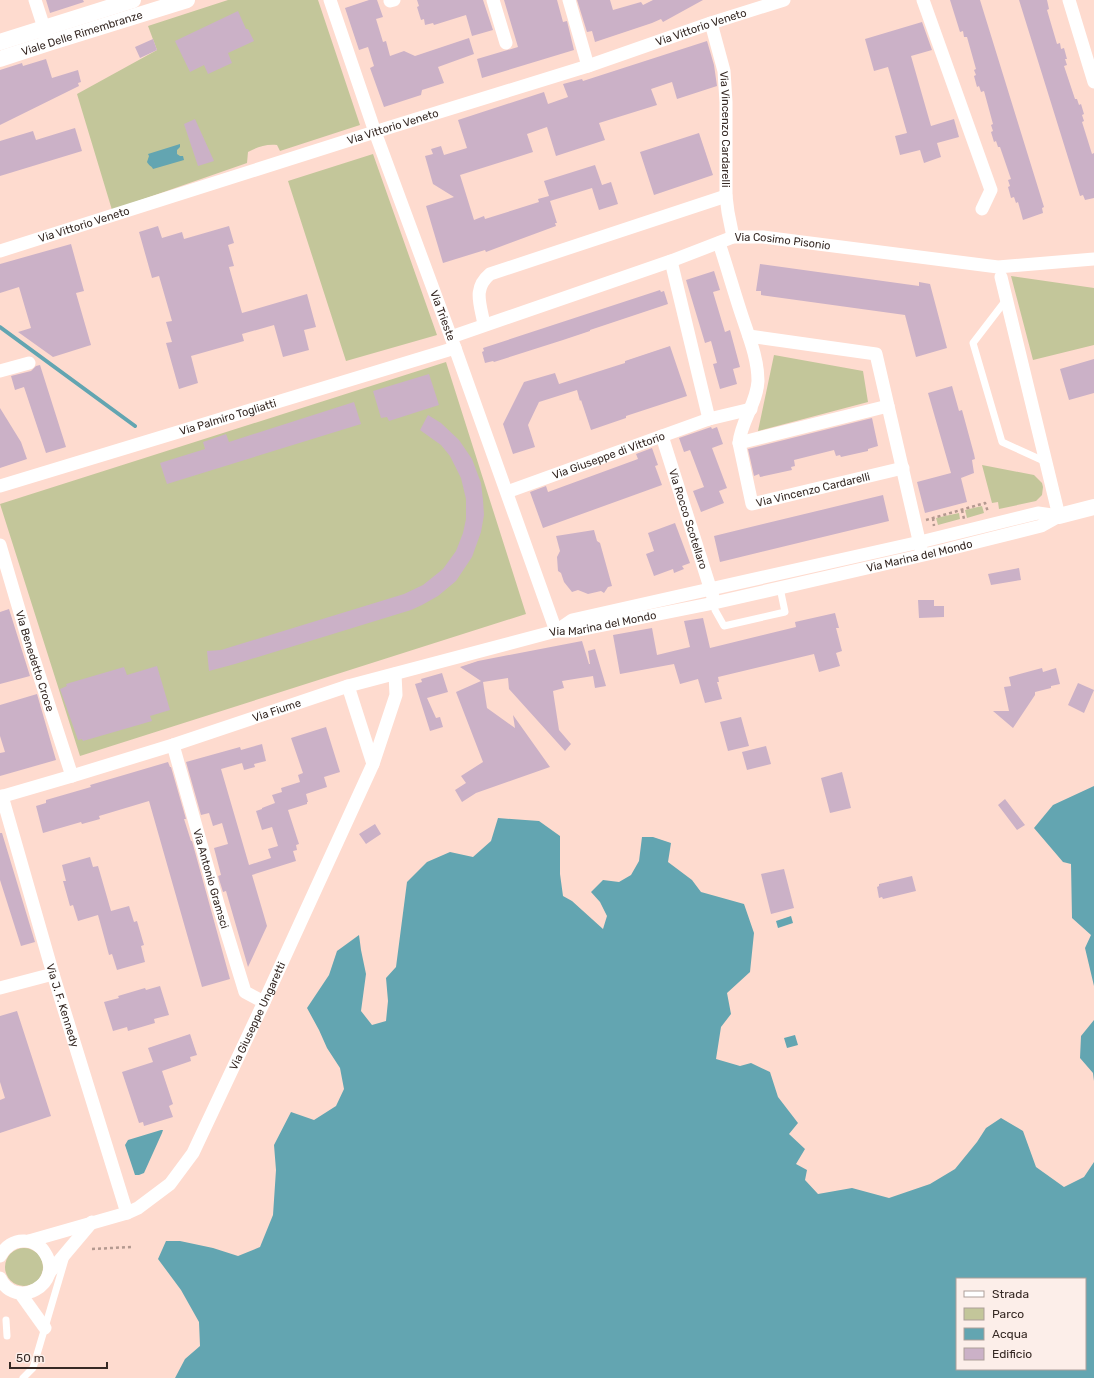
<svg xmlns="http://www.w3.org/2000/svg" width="1094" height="1378" font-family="Rubik,sans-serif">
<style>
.green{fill:#c3c69a}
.water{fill:#63a5b1;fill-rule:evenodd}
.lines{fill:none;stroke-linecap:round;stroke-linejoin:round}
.stream{stroke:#63a5b1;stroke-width:4}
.building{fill:#cbb1c7}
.path{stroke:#b49990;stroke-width:2.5;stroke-dasharray:3 3;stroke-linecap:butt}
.service{stroke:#fff;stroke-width:7}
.minor{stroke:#fff;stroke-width:13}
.tertiary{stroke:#fff;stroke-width:16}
.labels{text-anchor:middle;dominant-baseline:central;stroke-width:4;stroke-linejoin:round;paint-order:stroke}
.street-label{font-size:11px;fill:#362924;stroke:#fceee9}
</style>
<rect width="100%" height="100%" fill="#fedbcf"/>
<!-- green -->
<path class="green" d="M228,0H318L360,125L280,151L277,145C265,144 258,147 248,152L247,163L112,210L77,94L157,50L148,26Z
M373,154L437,335L346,361L288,181Z
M1011,276L1094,288V345L1033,360Z
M774,355L863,371L868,402L758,431Z
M446,362L526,614L80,756L0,504Z
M982,465L1034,475L1042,483L1043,487L1042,495L1036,501L999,509L998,502L992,503Z
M982,506L984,513L967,518L965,510Z
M959,513L960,519L938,525L936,518Z
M5 1267a19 19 0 1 1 38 0a19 19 0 1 1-38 0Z"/>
<!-- water -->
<path class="water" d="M180,144V147L177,150V154L180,156H183L184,160L153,169C152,166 149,166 147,162L149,156L148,154Z
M1094,786V986L1085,948L1091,935L1072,918L1071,864L1063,862L1034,828L1053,805Z
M498,818L539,821L560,836V874L563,896L572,901L603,929L607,916L600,902L591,892L603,880L619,882L631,875L639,861L642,837H653L671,843L668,862L692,880L701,892L744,904L754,933L750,972L727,993L731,1014L721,1027L716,1059L740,1066L751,1063L770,1072L778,1097L798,1123L789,1134L805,1149L796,1164L807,1170L805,1180L818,1194L852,1188L889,1198L930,1184L955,1169L977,1142L986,1128L1001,1118L1023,1131L1036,1167L1064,1187L1084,1177L1094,1162V1378H175L185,1359L200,1346L199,1322L181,1290L158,1259L166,1241H180L213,1248L238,1256L260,1247L273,1215L276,1170L274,1145L291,1112L314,1120L336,1106L344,1089L340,1068L327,1048L319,1030L307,1008L329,975L337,951L359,935L361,950L366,974L361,1011L372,1025L386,1021L388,1001L386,978L396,967L407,882L427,862L450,852L473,857L491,841ZM957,1279H1085V1369H957Z
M791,916L793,923L778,928L776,921Z
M1094,1020V1081L1093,1073L1080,1058L1081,1036Z
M795,1035L798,1045L787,1048L784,1038Z
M161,1130H163L162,1133L144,1173L139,1175H135L125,1145L128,1140Z"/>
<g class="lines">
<!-- stream -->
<path class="stream" d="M0,327L135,426"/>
</g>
<!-- building -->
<path class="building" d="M46,0H83L84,2L50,13Z
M369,0H377L383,17L376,19L383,42L386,41L390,56L404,51L415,56L469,38L474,54L438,67L444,83L422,90L421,95L384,107L370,68L374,66L368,47L359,50L345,8Z
M417,0H483L493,30L472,36L466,15L434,25L433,23L425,25L424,19L421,20L417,7L419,6Z
M504,0H557L563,22L567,21L574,50L482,78L477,59L518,47Z
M577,0H610L613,10L641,2L643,5L653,0H703L663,22L661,19L652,23L595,42L592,31L587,32Z
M950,0H980L1044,207L1042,208L1043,213L1023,220L1018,202L1016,203L1014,197L1011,198L1008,187L1010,186L1008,180L1011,179L1000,147H998L996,141L994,142L991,132L993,131L991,125L993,124L984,91L981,92L979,86L977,87L974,76L976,75L974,70L976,69L967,37H964L963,31L960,32Z
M1019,0H1047L1049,9L1047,10L1057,44L1060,43L1061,49L1064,48L1067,59H1065L1067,65L1064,66L1075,99H1077L1079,105L1081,104L1084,114L1082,115L1084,121L1082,122L1092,154L1094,153V198L1085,200L1083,195L1080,196Z
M238,11L246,29H248L254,41L228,53L232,63L208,74L204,65L190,72L175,41Z
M922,22L932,50L911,56L931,126L954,119L959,137L937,143L941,157L924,163L920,150L900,155L895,136L907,133L888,67L874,71L865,39Z
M153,39L157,50L140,58L135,47Z
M707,41L714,65L717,86L677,99L672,82L651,89L657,105L599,123L605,140L556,156L547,127L527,134L533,152L460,175L474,220L484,216L485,219L539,202L538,199L549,196L544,181L595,165L602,185L611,182L618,204L599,210L592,188L550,201L557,223H555L556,226L486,252L485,250L443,263L426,206L454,197L433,184L425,156L433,154L431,149L441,146L444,155L467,148L458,120L544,92L548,104L568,97L563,84L582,79L583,81Z
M46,59L52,78L78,70L81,82L78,83L79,86L0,125V70L22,63L23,66Z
M195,119L214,161L198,166L184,124Z
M75,128L82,151L0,176V141L33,131L36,140Z
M699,133L713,175L654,195L640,152Z
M158,226L162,238L182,232L184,239L229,226L234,243L228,245L234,266L229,267L242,313L307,294L316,327L304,330L309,350L283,357L274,325L242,334L244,341L191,356L198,383L179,389L166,343L172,342L166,322L172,321L159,276L152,278L139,232Z
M71,244L84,291L76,293L91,345L53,357L18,332L31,328L19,287L0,293V264Z
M760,264L919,286V282L930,284L947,348L916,357L905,315L761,295V291H756Z
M714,271L720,290L713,292L725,332L730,330L740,367L733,369L737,384L720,389L713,364L717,363L711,341L705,343L686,280Z
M660,290L661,292L664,291L668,304L590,330V331L563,340L494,362L493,361L485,363L482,352L484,351L483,348Z
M670,346L687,396L626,416V418L591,430L581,400L580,401L577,390L539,402L528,425L535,447L513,454L503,424L524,382L555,373L559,384L625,363V361Z
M1094,359V393L1069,400L1060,369Z
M40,365L66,447L46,453L24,387L15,390L11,376L31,371L36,366Z
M429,374L439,405L389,421L387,417L381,418L373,391Z
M952,386L959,411L962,410L974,454L975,459L972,460L974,473L961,478L967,502L925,513L917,482L951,473L928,393Z
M354,402L361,424L167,484L160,463L205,449L203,442L226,434L229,442Z
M0,408L21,442L27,459L0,468Z
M428,415L441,423L459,440L472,459L481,483L483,500L484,515L481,532L472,557L456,581L438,596L422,605L411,610L235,664L209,671L207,651L221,650L404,594L423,585L443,569L456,551L463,533L466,519V499L461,478L450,456L441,445L420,430Z
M872,418L878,446L868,449V451L841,457L840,455L836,456L834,450L794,460L795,466L791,467L792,470L760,477L759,474L754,476L748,449Z
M711,427L712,429L717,427L723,444L712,448L727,488L719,491L724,503L701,512L693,491L704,487L690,450L684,452L679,438Z
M652,448L658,465L655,466L662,485L543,528L530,492L546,486L548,492L638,459L636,454Z
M883,495L889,521L720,562L714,536Z
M675,523L690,563L682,566L684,569L674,573L673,569L654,576L646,554L654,551L648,533Z
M594,530L597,541L600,543L612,586L608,587L604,593L601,591L588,594L578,590L572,592L564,582L561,573L558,571L557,557L560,551L556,536Z
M1019,568L1021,580L991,585L988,574Z
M918,600H934V606H944V617L919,618Z
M9,609L30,676L0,684V612Z
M835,613L839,628H836L842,651L836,653L840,666L819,672L814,654L718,677L719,682H717L722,699L705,703L698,679L680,684L674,664L620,674L613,635L652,628L657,655L690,647L684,621L703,618L710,648L796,627L795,622Z
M582,641L589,664H590L588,651L595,649L606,686L595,688L593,676L562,681L564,688L553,691L559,730L571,744L565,751L509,689L508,678L483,682L487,708L515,728L513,715L550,767L476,793L462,802L455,790L466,783L461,776L483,762L456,692L481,681L460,667L478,661Z
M157,666L170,710L150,716L152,721L83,741L82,739L78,740L60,689L67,686L66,684L124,667L127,675Z
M1042,668L1043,672L1056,668L1060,684L1051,686V688L1035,692V695L1013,728L993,711H1009L1004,687L1011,686L1009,677Z
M442,673L448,692L427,698L436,718L440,717L443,727L430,731L415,684L422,682L421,679Z
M1078,683L1094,690L1084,713L1068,705Z
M37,694L56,760L0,776V753L5,752L0,736V705Z
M741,717L749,746L728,751L720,722Z
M326,727L340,772L324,777L327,787L306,794L308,802H307V804L288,810L299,844L296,845L297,850L293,851L296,861L252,875L267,926L248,967L226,891L223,892L218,876L221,875L214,848L228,844L222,823L213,826L209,813L201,815L186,762L240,747L241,750L262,744L266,761L254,764L255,767L244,770L242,763L221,769L249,865L271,858L268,849L278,846L272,827L262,830L256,811L262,809V808L275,803L272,795L282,792L281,788L300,782L298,775L303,773L291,738Z
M766,746L771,764L747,770L742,752Z
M168,762L170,767H171L186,819H184L191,841H192L230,979L202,987L149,801L99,816L100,819L82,824L81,822L43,833L36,806L46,803V800L91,787L90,785Z
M842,772L851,808L830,813L821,778Z
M1005,799L1025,825L1017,830L998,805Z
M375,824L381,834L366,844L359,834Z
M0,833H2L35,942L21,946L0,880Z
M90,857L93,867L98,866L111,911L129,906L134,922L137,921L144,945L141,946L145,962L117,970L112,954L109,955L98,915L78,921L73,905L70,906L63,881H66L62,865Z
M784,869L794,908L771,914L761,874Z
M912,876L916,891L883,899L882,897L879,898L877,887L879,886V884Z
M160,986L169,1015L154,1019L155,1023L128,1031L127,1027L113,1031L104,1002L119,998L118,996L145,988L146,990Z
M17,1011L51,1116L0,1133V1100L5,1098L0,1082V1016Z
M190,1034L197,1055L190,1057L191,1061L162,1071L173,1104L169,1106L173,1117L144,1126L143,1122L139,1123L122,1072L153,1062L148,1048Z"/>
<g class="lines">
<!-- path -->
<path class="path" d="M962,510L964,519
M933,518L934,526
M926,520L985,503L988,512
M92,1249L131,1247"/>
<!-- service -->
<path class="service" d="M1006,300L973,343L1002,442L1046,462
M714,603L715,610L724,626L785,612L780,588
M6,1320L7,1336
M23,1378L33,1368L66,1256"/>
<!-- minor -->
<g class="minor">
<path d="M35,0L47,37"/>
<path id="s1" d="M330,0L375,132L455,348L556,631"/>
<path d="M493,0L506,43"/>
<path d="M569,0L588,66"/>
<path d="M923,0L991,190L982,209"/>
<path d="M1069,0L1094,82"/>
<path d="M390,1L394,0"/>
<path id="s2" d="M711,23L724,71L726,102V196L728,212L733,237"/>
<path id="s3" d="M719,243C727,267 734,292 742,316C749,337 758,359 758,381C757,403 741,421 739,443L752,504L903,468"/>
<path id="s4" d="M0,251L381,130L588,66L711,23L784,0"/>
<path d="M671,261L709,419"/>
<path d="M1001,277L1059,516"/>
<path d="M484,325C481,305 472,289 490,274L726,196"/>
<path d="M749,336L876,354L921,549"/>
<path id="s5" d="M451,337L671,261L733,237H763L998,267L1094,259"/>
<path d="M0,371L29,363"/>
<path id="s6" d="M662,436L713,597"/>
<path d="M739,443L888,406"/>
<path id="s7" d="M0,486L455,348"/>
<path id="s8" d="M507,492L709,419L751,409"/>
<path id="s9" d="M0,545L31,650L72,776"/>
<path d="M556,631L572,620L920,542L1038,513L1059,516"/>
<path d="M348,686L373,764"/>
<path id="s10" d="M173,745L218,904L245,992L264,1002"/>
<path id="s11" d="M2,796L53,974L127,1213"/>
<path id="s12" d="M0,797L72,776L173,745L348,686L556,631H574L714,603L941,551L1041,526L1059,516"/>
<path d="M0,988L53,974"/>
<path id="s13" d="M29,1241L127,1213L138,1208L170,1184L193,1153L264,1002L373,764L396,695L395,674"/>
<path d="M0,1256C5,1247 14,1240 25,1241C33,1241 41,1246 45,1253C65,1284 15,1311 0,1278"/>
<path d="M49,1273L92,1222"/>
<path d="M20,1293L45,1328"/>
</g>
<!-- tertiary -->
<g class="tertiary">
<path d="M0,42L133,0"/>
<path id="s14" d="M0,59L49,43L187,0"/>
<path d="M1059,516L1094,507"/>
</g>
</g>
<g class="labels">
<!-- street labels -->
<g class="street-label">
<text stroke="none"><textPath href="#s4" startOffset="736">Via Vittorio Veneto</textPath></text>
<text stroke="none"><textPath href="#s14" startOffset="86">Viale Delle Rimembranze</textPath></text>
<text stroke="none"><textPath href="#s4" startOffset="412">Via Vittorio Veneto</textPath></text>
<text stroke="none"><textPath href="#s2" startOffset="108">Via Vincenzo Cardarelli</textPath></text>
<text stroke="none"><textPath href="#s4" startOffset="88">Via Vittorio Veneto</textPath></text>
<text stroke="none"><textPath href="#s5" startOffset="349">Via Cosimo Pisonio</textPath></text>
<text stroke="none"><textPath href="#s1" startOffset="335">Via Trieste</textPath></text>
<text stroke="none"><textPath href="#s7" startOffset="238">Via Palmiro Togliatti</textPath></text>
<text stroke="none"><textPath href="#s8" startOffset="108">Via Giuseppe di Vittorio</textPath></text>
<text stroke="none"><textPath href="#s3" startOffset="334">Via Vincenzo Cardarelli</textPath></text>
<text stroke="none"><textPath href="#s6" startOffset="87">Via Rocco Scotellaro</textPath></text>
<text stroke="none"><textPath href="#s12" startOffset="952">Via Marina del Mondo</textPath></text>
<text stroke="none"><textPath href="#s12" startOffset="628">Via Marina del Mondo</textPath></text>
<text stroke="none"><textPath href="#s9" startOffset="121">Via Benedetto Croce</textPath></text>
<text stroke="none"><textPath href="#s12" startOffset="290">Via Fiume</textPath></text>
<text stroke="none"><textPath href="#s10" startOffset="139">Via Antonio Gramsci</textPath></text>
<text stroke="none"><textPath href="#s11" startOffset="218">Via J. F. Kennedy</textPath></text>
<text stroke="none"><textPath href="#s13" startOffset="344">Via Giuseppe Ungaretti</textPath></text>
</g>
</g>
<!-- legend -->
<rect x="956" y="1278" width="130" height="92" fill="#fceee9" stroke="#ad9f9a"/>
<rect x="964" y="1291" width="20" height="6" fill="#ffffff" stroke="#ad9f9a"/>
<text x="992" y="1298" font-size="12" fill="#362924">Strada</text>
<rect x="964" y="1308" width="20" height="12" fill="#c3c69a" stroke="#ad9f9a"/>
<text x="992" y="1318" font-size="12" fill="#362924">Parco</text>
<rect x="964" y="1328" width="20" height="12" fill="#63a5b1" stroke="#ad9f9a"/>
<text x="992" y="1338" font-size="12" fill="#362924">Acqua</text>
<rect x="964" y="1348" width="20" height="12" fill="#cbb1c7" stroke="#ad9f9a"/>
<text x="992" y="1358" font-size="12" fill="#362924">Edificio</text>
<!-- scale -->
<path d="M10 1362v6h97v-6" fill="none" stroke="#362924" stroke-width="2"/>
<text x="16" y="1362" font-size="12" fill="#362924" stroke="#fceee9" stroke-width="3" paint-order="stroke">50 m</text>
</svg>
